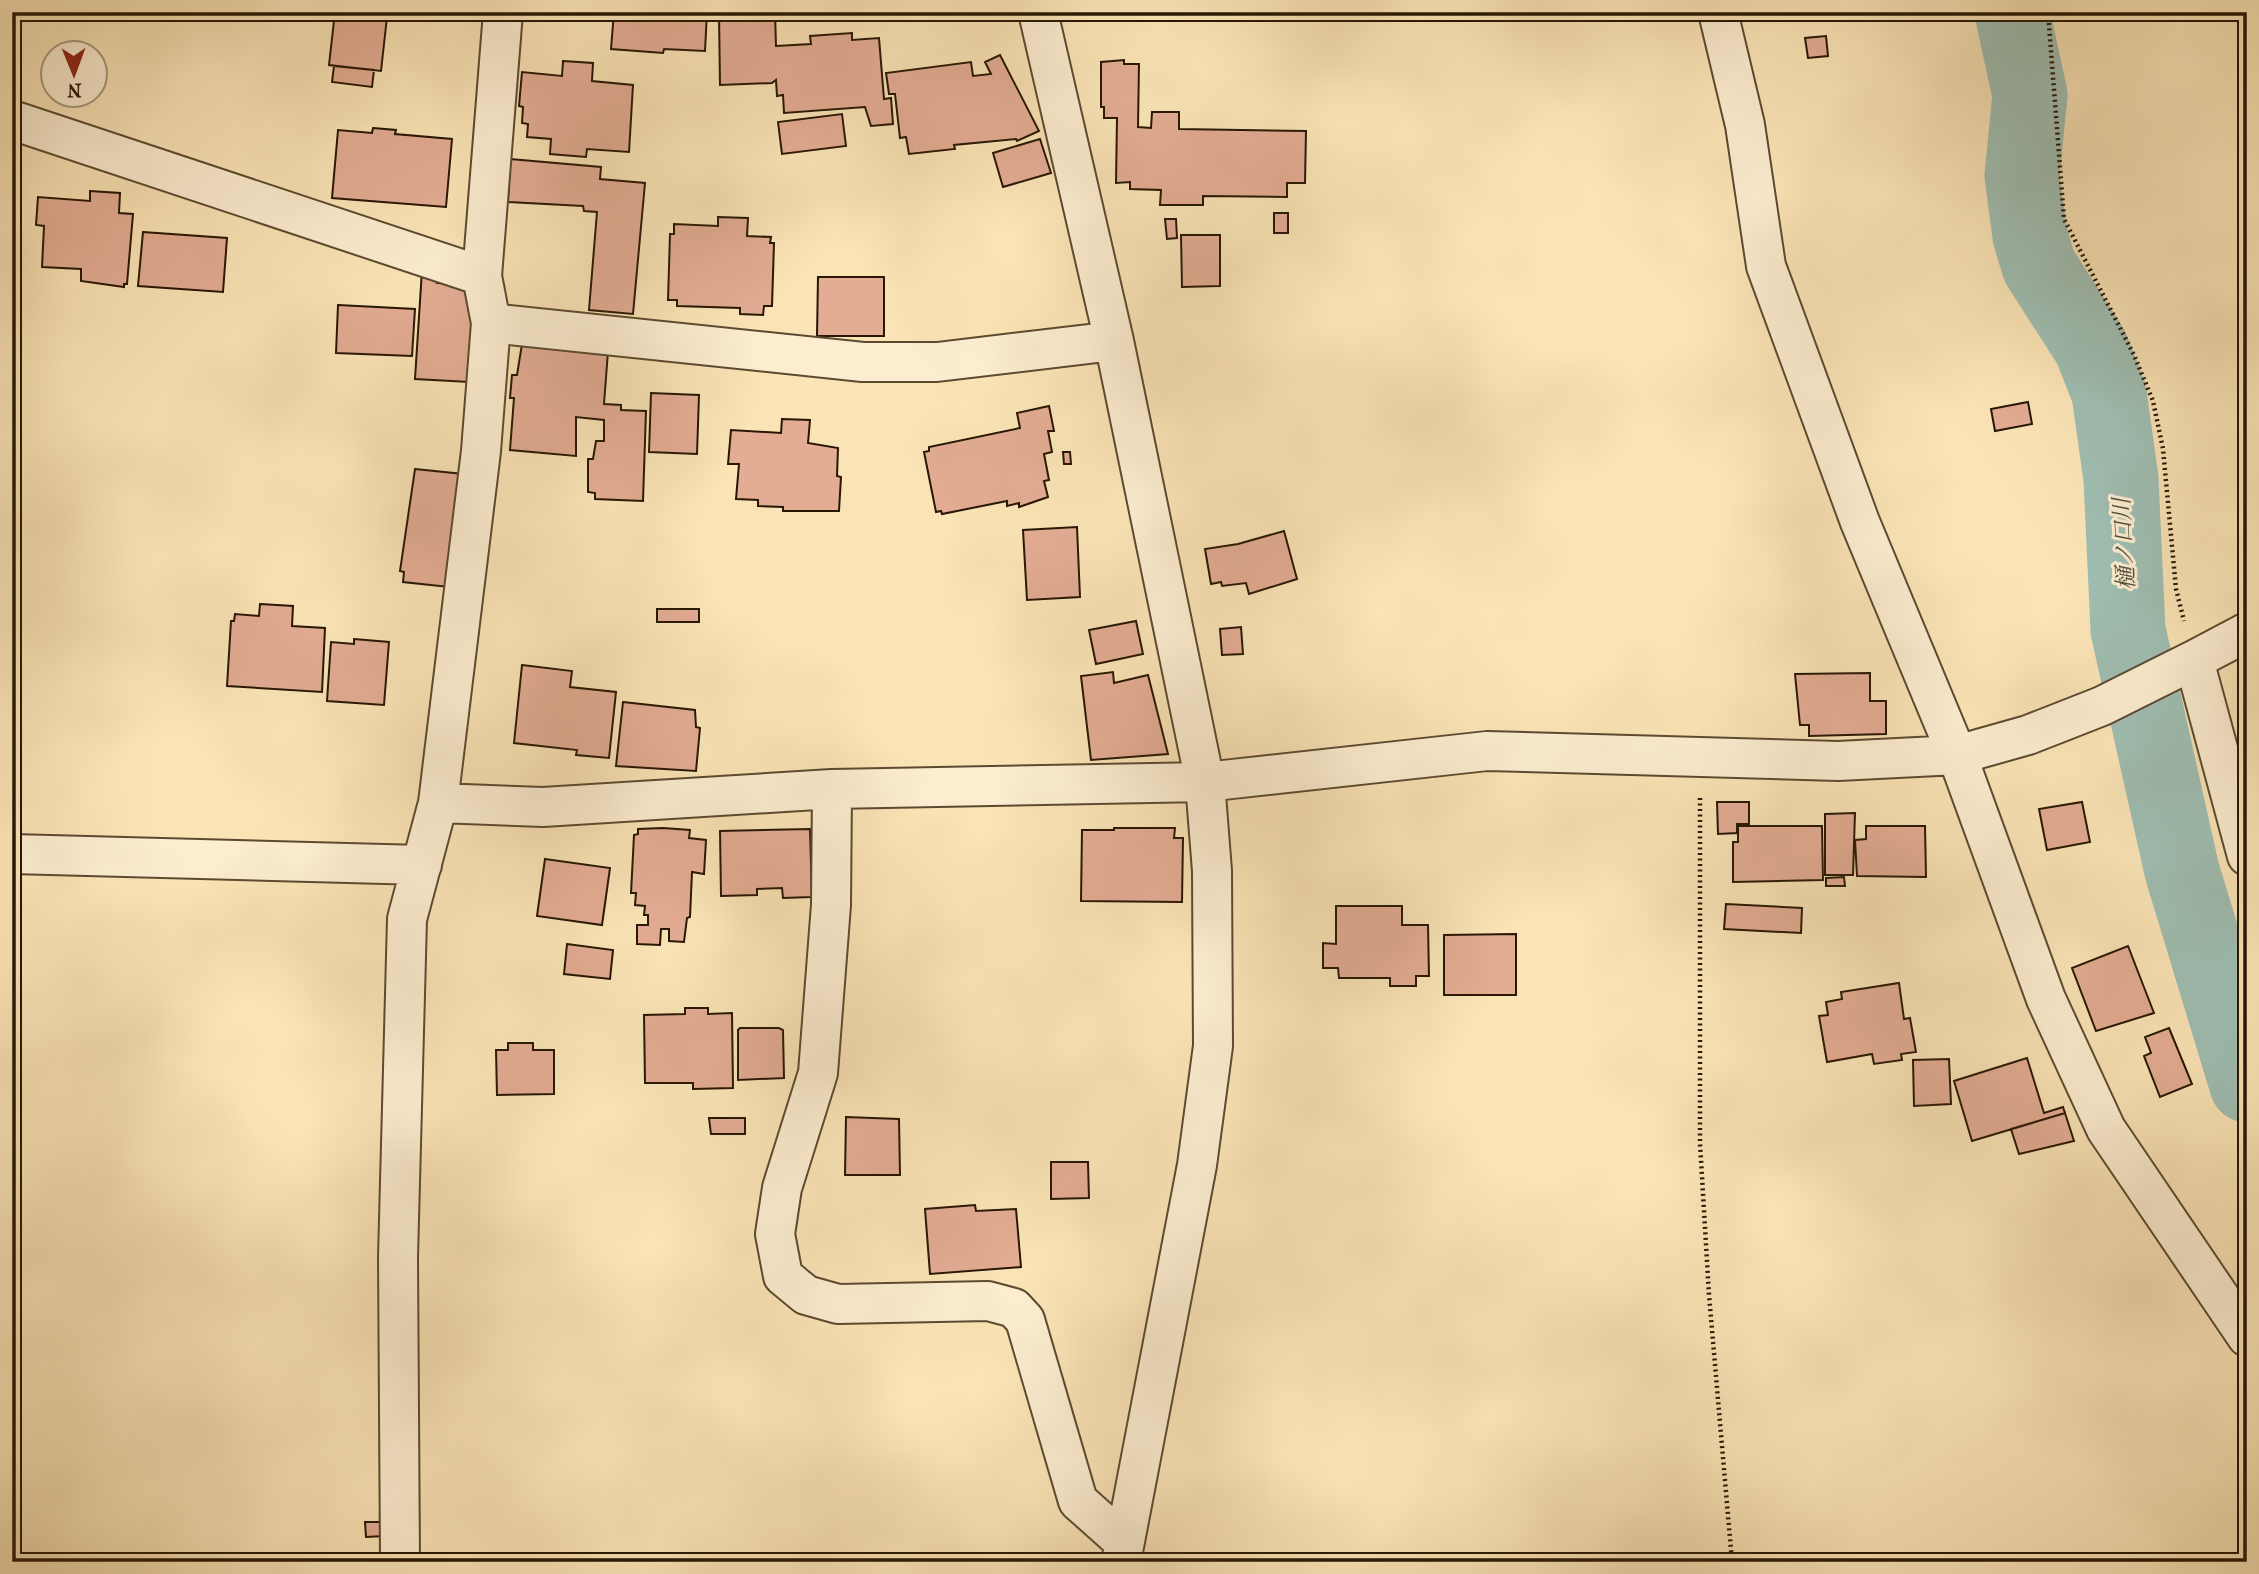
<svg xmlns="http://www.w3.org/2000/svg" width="2259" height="1574" font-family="'IM FELL French Canon','Noto Serif JP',serif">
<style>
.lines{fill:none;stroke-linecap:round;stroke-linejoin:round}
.river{stroke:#9fbeb2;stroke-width:75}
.building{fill:#e3ac93;stroke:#271704;stroke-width:2}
.minor-casing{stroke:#5c4a30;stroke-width:42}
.path{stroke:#271704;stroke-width:4.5;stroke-dasharray:2 3.5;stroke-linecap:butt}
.minor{stroke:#fcedd0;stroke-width:38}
.labels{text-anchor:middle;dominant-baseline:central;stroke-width:6;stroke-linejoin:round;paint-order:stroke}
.water-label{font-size:23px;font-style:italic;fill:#515141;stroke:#fcedd0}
</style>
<rect width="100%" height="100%" fill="#fae4b6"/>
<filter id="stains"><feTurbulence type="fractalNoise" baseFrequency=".00286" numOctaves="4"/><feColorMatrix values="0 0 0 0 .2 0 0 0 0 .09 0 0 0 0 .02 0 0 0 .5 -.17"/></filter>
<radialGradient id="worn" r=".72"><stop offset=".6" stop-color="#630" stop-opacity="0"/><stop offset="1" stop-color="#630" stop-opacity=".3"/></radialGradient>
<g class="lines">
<!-- river -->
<path class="river" d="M2012,12L2030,95L2022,176L2030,236L2039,266L2091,347L2109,393L2121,479L2128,630L2182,871L2247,1085"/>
</g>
<!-- building -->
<path class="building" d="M335,12L387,17L381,71L329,65Z
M614,12H707L705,51L664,49L663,53L611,49Z
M775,12L776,46L811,44L810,36L852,33V40L879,38L884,99L891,98L893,124L871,126L865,107L784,113L783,95L777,96L776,80L772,83L720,85L719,13Z
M1092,12H1168V19H1092Z
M1826,36L1828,56L1808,58L1805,38Z
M1000,55L1039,131L1017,141L1016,139L954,145L955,149L909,154L906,137L900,138L895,94H889L886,73L971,62L973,76L991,74L985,62Z
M1124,60V64H1139L1138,127L1151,128L1152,112H1179V129L1306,131L1305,183H1287V197L1203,196V205H1160L1161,190L1130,189V182L1116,183L1117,118H1104V107H1101V62Z
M563,61L593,63L592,81L633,85L629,152L587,149L586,157L550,154L551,139L527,137L528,124L522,123L523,107L519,106L522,72L562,76Z
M334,66L374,70L372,87L332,82Z
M842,114L846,146L782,154L778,122Z
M373,128L396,130L395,134L452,139L446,207L332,198L338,130L372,133Z
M1040,139L1051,173L1003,187L993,153Z
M510,159L601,167L600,179L645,183L633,314L589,310L597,212L584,211L583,206L508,202Z
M90,191L120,193L119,213L133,214L127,284H124V287L81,281V269L42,267L44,226L36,225L38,197L90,201Z
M1274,213H1288V233H1274Z
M718,217L748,218L747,236L771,237L770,243H774L772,306H764L763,315L740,314V308L677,306V300H668L670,234H674V224L718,226Z
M1165,219H1176L1177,238L1167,239Z
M143,232L227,238L223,292L138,286Z
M1181,235H1220V286L1182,287Z
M422,270L438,271L437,283L468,284L467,302H474L469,382L415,379Z
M818,277H884V336H817Z
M338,305L415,309L412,356L336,353Z
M523,338L608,351L604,404L621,405V410L646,411L643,501L595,499V493L588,492V459H593L596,441H604V420L576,417V456L510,450L514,398H510L512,375H517Z
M651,393L699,395L697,454L649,452Z
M2028,402L2032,424L1995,431L1991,409Z
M1049,406L1054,431H1048L1052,452L1044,454L1049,480L1044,481L1048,497L1019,507V503L1007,506V501L942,514L941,511L936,512L924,452L929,451V447L1020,428L1017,413Z
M782,419L810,420L808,443L838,448L837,476L841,477L839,511H783V507L758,506V500L736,499L739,464H728L731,430L781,433Z
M1063,452H1070L1071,464H1064Z
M415,469L463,474L449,587L403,582L404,572L400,571Z
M1077,527L1080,597L1027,600L1023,530Z
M1284,531L1297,579L1249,594L1246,583L1222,586L1221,582L1211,584L1205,549L1238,544Z
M260,604L293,606L292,626L325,628L322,692L227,686L231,621H234L235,614L259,616Z
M657,609H699V622H657Z
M1136,621L1143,654L1096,664L1089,630Z
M1241,627L1243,654L1222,655L1220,629Z
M354,639L389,642L384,705L327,701L331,642L354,644Z
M522,665L572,671L570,687L616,692L609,758L576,755L577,750L514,743Z
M1113,672L1114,683L1148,675L1168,754L1091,760L1081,676Z
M1870,673V701H1886V734L1809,736V725H1800L1795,674Z
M623,702L695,710L696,727L700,728L696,771L616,766Z
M1717,802H1749V824H1737V833L1718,834Z
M2082,802L2090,842L2047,850L2039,809Z
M1855,813L1853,875H1825V814Z
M1738,826H1822L1823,880L1733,882V842H1738Z
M1866,826H1925L1926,877L1857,876L1855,840L1866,839Z
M663,828L690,830L689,838L706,840L704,874L692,872L690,917L687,918L684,942L669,941V929H661L660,945L637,944V925H648V915H644L645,906L635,905L636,893H631L634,835L638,834V829Z
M1114,828H1175L1174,838H1183L1182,902L1081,901L1082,830H1114Z
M810,829L812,897L783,898L782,888L757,889V895L721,896L720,831Z
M545,859L610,868L602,925L537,916Z
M1844,877L1845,886H1826V878Z
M1726,904L1802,908L1801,933L1724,929Z
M1336,906H1402V925H1428L1429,976H1416V986H1390V978H1339L1338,968H1323V943L1336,944Z
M1516,934V995H1444V935Z
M567,944L613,950L610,979L564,974Z
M2128,946L2154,1013L2096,1031L2072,968Z
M1899,983L1904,1019L1910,1018L1916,1052L1901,1054L1902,1060L1874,1064L1872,1054L1827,1062L1819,1016L1828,1015L1826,1002L1842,999L1841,992Z
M685,1008H708V1014L732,1013L733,1088L693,1089V1083H645L644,1015L685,1014Z
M740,1028H779L783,1030L784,1078L738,1080V1030Z
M2169,1028L2192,1084L2160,1097L2144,1056L2151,1053L2145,1037Z
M508,1043H533V1050H554V1094L497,1095L496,1050H508Z
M2027,1058L2044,1113L2063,1107L2065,1113L1972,1141L1954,1081Z
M1949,1059L1951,1104L1914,1106L1913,1060Z
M2065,1113L2074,1141L2019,1154L2011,1129Z
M846,1117L899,1119L900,1175H845Z
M709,1118H745V1134H711Z
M1051,1162H1088L1089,1198L1051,1199Z
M975,1205L976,1211L1016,1209L1021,1267L930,1274L925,1209Z
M365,1522H384V1536L366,1537Z"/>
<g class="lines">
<defs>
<path id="minor" d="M1038,12L1114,341L1205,782L1212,871L1213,1046L1197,1165L1121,1562
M1718,12L1745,125L1766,266L1860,522L1957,755L2046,999L2106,1129L2247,1337
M12,120L482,276
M491,323L863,362H937L1114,341
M2247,632L2194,660L2247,856
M832,789L831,905L818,1073L782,1188L775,1234L783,1276L806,1295L838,1304L988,1301L1014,1308L1025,1320L1078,1501L1124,1542
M438,803L543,807L832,789L1205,782L1487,751L1838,761L1957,755L2028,735L2102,706L2194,660
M12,854L422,865
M400,1562L398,1257L407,919L438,803L481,451L491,323L482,276L503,12"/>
</defs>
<!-- minor casing -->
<use href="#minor" class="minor-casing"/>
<!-- path -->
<path class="path" d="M2048,12L2064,219L2134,355L2153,401L2163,449L2176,589L2184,621
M1700,798V1143L1709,1295L1732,1562"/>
<!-- minor -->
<use href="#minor" class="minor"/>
</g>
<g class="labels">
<!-- water labels -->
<g class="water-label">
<text transform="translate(2124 544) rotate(-93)">樋ノ口川</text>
</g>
</g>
<!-- margin -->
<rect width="2259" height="1574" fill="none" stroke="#fae4b6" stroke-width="42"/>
<rect x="14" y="14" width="2231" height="1546" fill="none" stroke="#271704" stroke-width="3.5"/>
<rect x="21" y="21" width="2217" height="1532" fill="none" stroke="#271704" stroke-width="2"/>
<!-- north arrow -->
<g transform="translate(74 74) rotate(179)"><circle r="33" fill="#fcedd0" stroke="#a7977e" stroke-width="2"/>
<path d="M0-5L12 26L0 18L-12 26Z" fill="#8f2418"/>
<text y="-10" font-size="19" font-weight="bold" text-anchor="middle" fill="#271704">N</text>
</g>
<rect width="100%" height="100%" filter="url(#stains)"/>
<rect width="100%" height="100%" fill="url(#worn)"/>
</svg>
